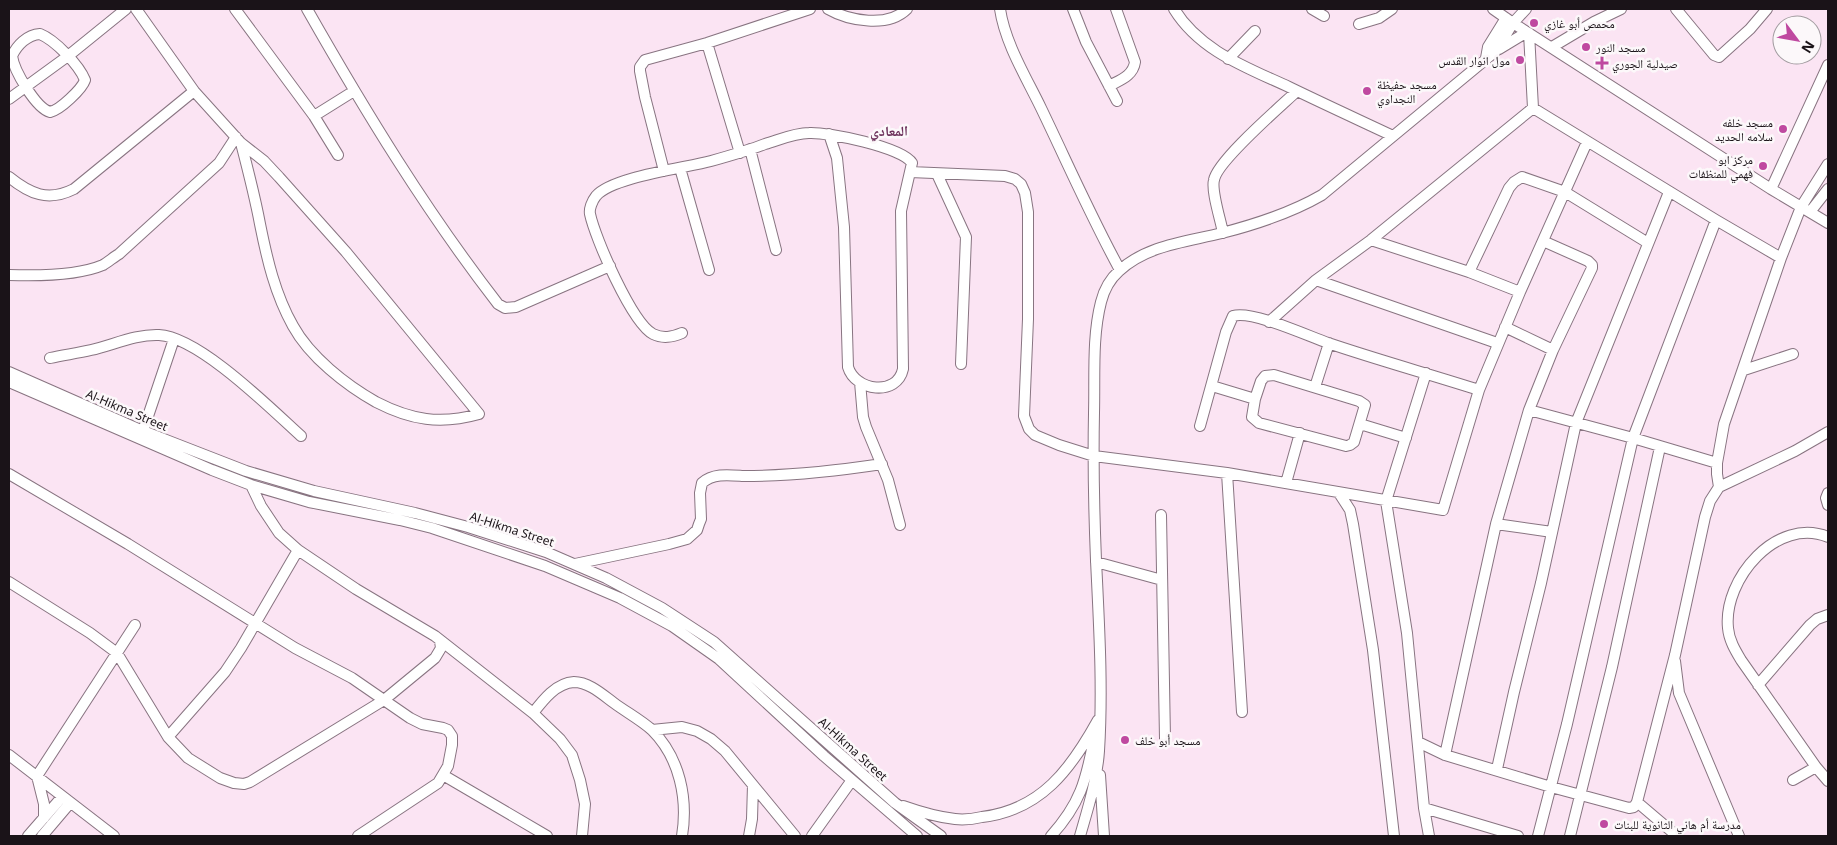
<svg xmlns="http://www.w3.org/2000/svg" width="1837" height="845" font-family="'Noto Sans','Noto Naskh Arabic',sans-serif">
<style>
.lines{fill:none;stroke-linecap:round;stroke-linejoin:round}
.minor-casing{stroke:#887481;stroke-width:12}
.minor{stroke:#fff;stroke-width:10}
.poi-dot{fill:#bf49a0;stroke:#fcf8fa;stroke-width:2}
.labels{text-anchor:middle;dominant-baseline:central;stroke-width:5;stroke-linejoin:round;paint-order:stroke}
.poi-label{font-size:12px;fill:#1a1318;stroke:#fcf8fa;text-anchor:start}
.street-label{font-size:12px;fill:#1a1318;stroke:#fcf8fa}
.neighbourhood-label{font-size:14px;font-weight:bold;fill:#6d325c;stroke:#fcf8fa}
</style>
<rect width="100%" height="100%" fill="#fbe4f3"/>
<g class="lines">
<defs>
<path id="minor" d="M136,9L194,91L241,143L264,161L279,177L346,252L479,414C440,425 411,420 376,402C346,385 310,357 293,326C275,294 267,259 260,224C255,197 248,170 241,143
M235,9L314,116L338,155
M307,9C365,111 426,211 498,304L505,308L516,307L610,266
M828,9C849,21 888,28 907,9
M1000,9C1005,43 1026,77 1041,108C1067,162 1091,217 1120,270
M1073,9L1086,42L1117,101
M1174,9C1200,51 1246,67 1289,87C1324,104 1359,120 1393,136
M1312,9L1324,16
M1493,9L1513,23L1771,189L1828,223
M1676,9L1714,55L1719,57L1750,29L1767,9
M1359,24L1379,18L1392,9
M1529,33L1533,108L1716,220L1781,258
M40,34C55,40 79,65 85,80C82,89 60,110 50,112C36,108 14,71 12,56C17,45 27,35 40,34Z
M707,43L740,153
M1552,47L1594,22L1621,9
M1499,49L1527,32
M1486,58L1488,47L1506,18
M1228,59L1255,31
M1109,86C1120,80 1133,76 1135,62L1116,9
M9,99L68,56L126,9
M314,116L354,91
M750,149L776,250
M680,168L709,270
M664,171L645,97L640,71V67L645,60L707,43L810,9
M910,172L1005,176L1015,179L1021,184L1025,193L1028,212V319L1024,416L1029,429L1035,435L1059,445L1094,456L1227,473L1443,510L1479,390L1520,292L1587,142
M937,174L966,237L961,364
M9,177C30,194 48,202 74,189L194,91
M1771,189L1828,65
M1810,212L1828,189
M1223,233C1221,221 1211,191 1214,180C1217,161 1280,107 1297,91
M1371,240L1469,272L1520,292
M1469,272L1509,188L1514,182L1522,177L1565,192L1648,243
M9,275C37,276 77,276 103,265C108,262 114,257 119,254L219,163L236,137
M1316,280L1497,343
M1269,322L1316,280L1371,240L1533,108
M1505,327L1553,350
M682,333C672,337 663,339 653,334C632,323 595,238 590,214C589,209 592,201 596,196C612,177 685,168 711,161C729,156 747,151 765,144C779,140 794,133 809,133C828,132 902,147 912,163L901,211L903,369C897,397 855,391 848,367L844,227L837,158L829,134
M50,358C64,355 78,353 91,350C113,345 136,334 159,335C199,337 270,408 301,436
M1744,370L1793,354
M9,372L143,431L246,471L314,491L415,513L468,527L546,552L606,578L662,608L714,642L895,803L941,836
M1426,373L1386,501L1407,633L1424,808L1429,836
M9,382L212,470L251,485L309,502L400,520L432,528L545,566L620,598L672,626L719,659L824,756L917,836
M860,382L863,417L866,427L888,480L900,525
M1212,386L1255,399L1252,417L1259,423L1346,446L1350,445L1354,442L1365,405L1359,401L1274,375L1265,376L1261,381L1255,399
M1315,387L1329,343
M1529,410L1633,438L1717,463
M1360,424L1406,438
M1200,426L1226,332L1233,316C1252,310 1308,336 1328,343C1378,360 1429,374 1479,390
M143,431L174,339
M1227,473L1242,712
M9,474L128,544L295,648L352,678L410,718L422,724L443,728L448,730L452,736V745L448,766L438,783L358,836
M1286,483L1300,433
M251,485L261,506L279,533L298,550L356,589L435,636L533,713
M1719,487L1717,474V463L1724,424L1781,258L1801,207L1828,164
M1339,493L1350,510L1353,524L1373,650L1394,836
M1828,493L1826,498L1828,505
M1161,515L1165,739
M1496,524L1552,532
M1828,537C1777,516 1723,579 1728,628C1729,640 1735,650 1741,660L1816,767L1828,781
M1096,562L1162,580
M575,564L669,544L687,539L697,530L699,524L701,519L700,493L702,483C713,473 729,475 743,476C790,476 836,471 882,464
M9,582L90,633L117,653L168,737L188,758L220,778L234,783L244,784L250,782L384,700L435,658L441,648L440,641
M1675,661L1679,693L1739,836
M1758,685L1810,625L1817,619L1828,615
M652,730L682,727L697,731L711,739L725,751L795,836
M168,737L225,672L241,648L298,550
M1418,742L1445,755L1551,787L1629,808L1634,807L1637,802L1675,655L1705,517L1710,501L1719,487L1795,451L1828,432
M9,755L114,836
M1445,755L1496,524L1529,410L1553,350L1592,268V265L1588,261L1543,241
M1497,769L1514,692L1541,583L1576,423L1669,192
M443,775L547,836
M1100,775L1104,836
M1793,780L1816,767
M1637,802L1677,836
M903,806C920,812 937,817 955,819C964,820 973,819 982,817C1041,810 1071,769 1098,720
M1424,808L1518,836
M44,818V804L37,776L135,625
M28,836L62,797
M42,836L70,803
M582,836L585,804L580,780L572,755L560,739L533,713C543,700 556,683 574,682C589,682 603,695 614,703C626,712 641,720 652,730C680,758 688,799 682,836
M749,836L752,819L753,785
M812,836L852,780
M1051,836C1080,804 1086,781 1094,739
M1080,836C1088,808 1097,780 1099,751C1103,687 1099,624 1096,560C1094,511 1093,462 1094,413C1095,376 1092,337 1101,302C1104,290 1110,279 1119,271C1147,245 1186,242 1222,233C1257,224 1291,213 1322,195L1496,51L1513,23L1526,9
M1538,836L1567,724L1633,438L1716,220
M1570,836L1612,667L1660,447"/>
</defs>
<!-- minor casing -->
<use href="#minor" class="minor-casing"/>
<!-- minor -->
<use href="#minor" class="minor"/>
</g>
<!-- markers -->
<g class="poi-dot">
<circle cx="1534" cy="23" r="5"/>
<circle cx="1586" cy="47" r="5"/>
<circle cx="1520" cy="60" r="5"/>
<path d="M1599.5 55.5h5v5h5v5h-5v5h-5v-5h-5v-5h5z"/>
<circle cx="1367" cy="91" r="5"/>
<circle cx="1783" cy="129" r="5"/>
<circle cx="1763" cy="166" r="5"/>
<circle cx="1125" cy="740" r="5"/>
<circle cx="1604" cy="824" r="5"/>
</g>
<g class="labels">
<!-- poi labels -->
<g class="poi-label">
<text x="1544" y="23">محمص أبو غازي</text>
<text x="1596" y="47">مسجد النور</text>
<text x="1510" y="60" text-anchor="end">مول انوار القدس</text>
<text x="1612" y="63">صيدلية الجوري</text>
<text x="1377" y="84">مسجد حفيظة<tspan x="1377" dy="14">النجداوي</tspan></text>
<text x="1773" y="122" text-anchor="end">مسجد خلفه<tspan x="1773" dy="14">سلامه الحديد</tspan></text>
<text x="1753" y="159" text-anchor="end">مركز ابو<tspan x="1753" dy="14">فهمي للمنظفات</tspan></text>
<text x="1135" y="740">مسجد أبو خلف</text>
<text x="1614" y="824">مدرسة أم هاني الثانوية للبنات</text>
</g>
<!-- street labels -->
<g class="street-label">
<text transform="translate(127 410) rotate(23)">Al-Hikma Street</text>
<text transform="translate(512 529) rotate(18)">Al-Hikma Street</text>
<text transform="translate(853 749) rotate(42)">Al-Hikma Street</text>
</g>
<!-- neighbourhood labels -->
<g class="neighbourhood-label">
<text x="889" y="130">المعادي</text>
</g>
</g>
<!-- border -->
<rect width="1837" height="845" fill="none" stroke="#1a1318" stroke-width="20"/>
<!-- north arrow -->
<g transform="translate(1797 40) rotate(122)"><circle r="24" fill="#fcf8fa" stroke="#a29ca0"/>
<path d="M0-4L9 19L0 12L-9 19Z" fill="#bf49a0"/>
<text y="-8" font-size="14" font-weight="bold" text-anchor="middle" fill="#1a1318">N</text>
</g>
</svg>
